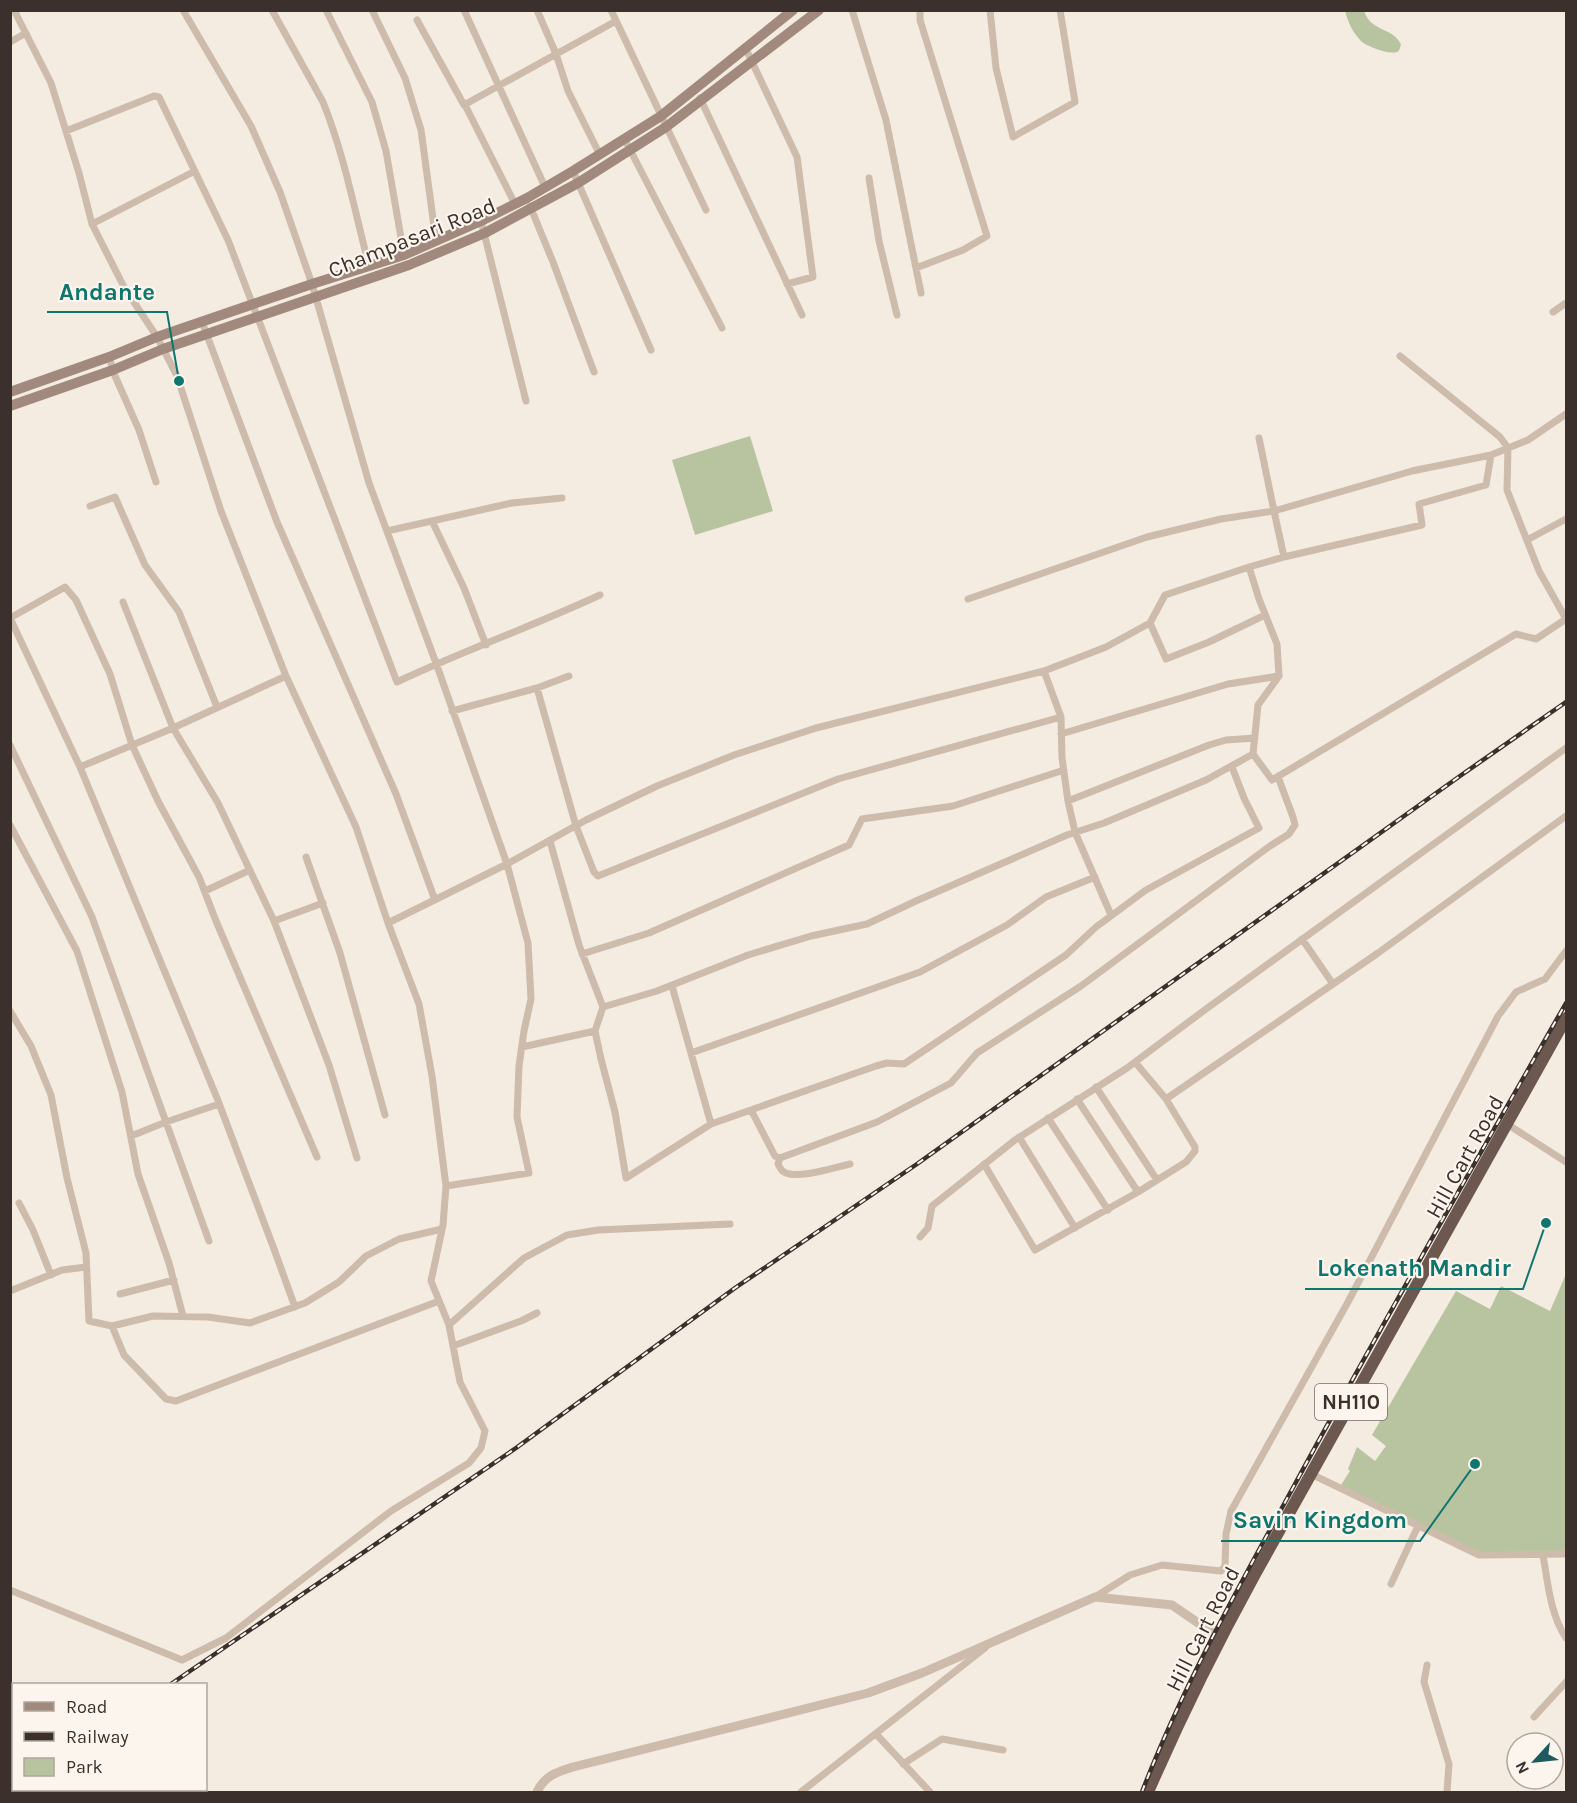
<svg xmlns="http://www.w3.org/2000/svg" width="1577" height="1803" font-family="Karla,sans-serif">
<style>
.green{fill:#b8c4a0}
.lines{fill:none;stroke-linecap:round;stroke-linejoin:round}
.minor{stroke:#cdbbac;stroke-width:7}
.tertiary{stroke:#cdbbac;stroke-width:9}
.secondary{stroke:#a18a7d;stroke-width:10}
.trunk{stroke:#6c584f;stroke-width:12}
.rail-casing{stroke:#3b302b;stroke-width:4.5}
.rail{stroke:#fbf5ee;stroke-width:2;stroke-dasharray:7;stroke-linecap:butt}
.labels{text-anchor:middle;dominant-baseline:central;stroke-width:4.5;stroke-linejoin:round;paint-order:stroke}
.shield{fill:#fbf5ee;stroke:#756b66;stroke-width:1.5}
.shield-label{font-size:21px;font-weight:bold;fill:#3b302b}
.street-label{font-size:22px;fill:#3b302b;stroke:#fbf5ee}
.leader{fill:none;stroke:#0f766e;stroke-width:2}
.callout-dot{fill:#0f766e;stroke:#fbf5ee;stroke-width:2}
.callout-label{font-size:24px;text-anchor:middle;font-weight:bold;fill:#0f766e;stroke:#fbf5ee;stroke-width:4.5;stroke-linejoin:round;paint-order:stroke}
</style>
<rect width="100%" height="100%" fill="#f4ebe1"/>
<!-- green -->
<path class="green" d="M1345,11H1364C1372,33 1391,26 1401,44C1400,47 1400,51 1397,52C1389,55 1366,46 1361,41C1353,33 1348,22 1345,11Z
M750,436L773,511L695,535L672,460Z
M1566,1274V1551L1481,1554L1341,1485L1350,1471L1348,1469L1357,1447L1375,1461L1386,1446L1372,1435L1456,1291L1490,1309L1501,1286L1550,1311Z"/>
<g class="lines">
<!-- minor -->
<path class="minor" d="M183,10L251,126L280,192L312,284L369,483L436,663L507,864L528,943L531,999L524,1031L519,1066L517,1117L529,1173L446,1186
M272,10L323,102C344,154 355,212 369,266
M326,10L372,102L386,151L404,255
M372,10L405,78L421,130L436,241
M464,10L545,187
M537,10L556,54L568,91L600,155
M611,10L706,210
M852,10L886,120L921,293
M990,10L996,68L1013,137L1075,102L1060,10
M417,20L464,105L616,21
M10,42L26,33
M745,47L797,157L813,277L787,284
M700,98L802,315
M465,105L515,204
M66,131L154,96L159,97L228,240L397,682C463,651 533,626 600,595
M625,140L722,328
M573,171L651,350
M869,178L879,241L897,315
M530,206L553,262L594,372
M481,221L526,401
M92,224L195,171
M916,268L963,250L987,236L920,20V10
M1553,312L1566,303
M202,322L277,522L396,794L435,900
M1400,356L1500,437L1508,448L1507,490L1539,571L1566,619
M109,357L115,376L139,430L156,482
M1566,414L1528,440L1491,455L1412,471L1274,511L1284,557L1249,567L1259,599L1277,644L1279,676L1258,705L1253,754L1272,780L1516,634L1536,639L1566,619
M90,506L115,497L145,565L179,612L217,707
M432,521L464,588L486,645
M387,531L512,503L562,498
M1527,540L1566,519
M1284,557L1422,525L1419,504L1486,485L1491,455
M968,599L1147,537L1221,519L1274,511L1259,438
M123,602L173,728L218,803L274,921L329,1065L357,1158
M10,618L80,767L217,1098L274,1249L295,1307
M10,618L65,587L76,600L110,674L132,745L158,801L199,877L216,921L317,1157
M1150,623L1166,659L1209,642L1265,615
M1044,671L1061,717L1062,758L1068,801L1075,832L1111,915
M537,688L569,676
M452,711L537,688L576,826L594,872L598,876L838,779L1061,717
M1061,734L1228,684L1279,676
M10,745L92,917L166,1122L219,1104
M80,767L173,728L286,676
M1068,801L1209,745L1226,740L1255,738
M10,825L77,951L122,1092L138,1174L169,1263L183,1316
M550,841L579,945L603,1007L657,991L748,955L811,936L867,924L916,901L1067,835L1104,823L1206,780L1253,754
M306,857L340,953L385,1115
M205,891L250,870
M274,921L323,903
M388,923L507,864L586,820L657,786L734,755L816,728L1044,671L1106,647L1150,623L1165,595L1249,567
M1302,939L1333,984
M582,954L649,933L849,845L862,819L953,806L1064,770
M672,986L711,1124
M603,1007L595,1031L601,1059L615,1112L626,1178L711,1124L876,1066L887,1063L904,1064L1066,955L1096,927L1146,890L1259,828L1244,798L1232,767
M10,1011L31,1046L51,1095L67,1178L86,1253L89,1321L112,1326L153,1316L208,1317L250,1323L305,1303L339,1282L366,1256L399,1239L442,1229
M522,1047L595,1031
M691,1053L920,972L1007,925L1046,897L1095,877
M1135,1062L1166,1099
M1096,1087L1157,1180
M1077,1099L1138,1192
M751,1110L775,1156L780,1158L877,1122L951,1083L977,1053L1081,986L1270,846L1289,834L1295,825L1293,817L1278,777
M1048,1118L1108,1210
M1507,1124L1566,1162
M131,1136L166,1122L209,1241
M1019,1137L1075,1228
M780,1158L778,1164C779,1166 782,1171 784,1172C796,1180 836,1167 850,1164
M984,1164L1035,1250L1138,1192L1186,1162L1195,1151V1147L1166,1099L1378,953L1566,816
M19,1203L33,1230L51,1275
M920,1237L928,1228L932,1206L1015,1140L1127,1068L1206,1009L1566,748
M10,1291L62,1270L86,1267
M120,1294L174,1280
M449,1325L524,1258L567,1235L598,1230L730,1224
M112,1326L124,1355L166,1399L176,1401L439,1301
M453,1346L521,1321L537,1313
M1311,1474L1479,1555L1566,1554
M1543,1555C1548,1583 1550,1614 1566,1638
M1391,1584L1418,1526
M10,1590L182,1660L226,1638L391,1511L469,1463L481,1448L485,1431L460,1382L449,1325L431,1281L443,1225L446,1186L432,1076L419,1004L388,923L356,827L286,676L221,511L177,376L157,337L124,287L92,224L79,173L51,83L14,10
M1095,1597L1130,1575L1162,1565L1221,1571L1225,1566L1226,1534L1231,1511L1348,1302L1498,1016L1516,992L1545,979L1566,951
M1427,1665L1424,1682L1449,1764L1447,1792
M1534,1717L1566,1682
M876,1734L930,1792
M903,1764L942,1739L1003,1750
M801,1792L985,1648"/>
<!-- tertiary -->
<path class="tertiary" d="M537,1792C544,1776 557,1772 573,1767L868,1693L922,1673L1095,1597L1172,1605L1220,1638"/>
<!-- secondary -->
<path class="secondary" d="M10,392L109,357L157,337L312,284L404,255L481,221L527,198L573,171L661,116L793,10
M10,406L113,370L163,349L409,265L485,233L578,183L666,127L819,10"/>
<!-- trunk -->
<path class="trunk" d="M1148,1792C1180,1718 1216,1645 1255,1574L1566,1018"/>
<defs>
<path id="rail" d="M171,1684L516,1448L735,1288L917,1164L1460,776L1566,702
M18,1792L22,1790
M1142,1792C1183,1685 1240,1585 1295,1484C1383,1322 1475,1163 1566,1003"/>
</defs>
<!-- rail casing -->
<use href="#rail" class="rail-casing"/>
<!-- rail -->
<use href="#rail" class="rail"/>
</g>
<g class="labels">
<!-- shield labels -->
<rect class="shield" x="1315" y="1384" width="72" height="36" rx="4.5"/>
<g class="shield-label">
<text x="1351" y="1402">NH110</text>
</g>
<!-- street labels -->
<g class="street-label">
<text transform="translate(412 238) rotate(-22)">Champasari Road</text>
<text transform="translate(1465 1157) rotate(-61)">Hill Cart Road</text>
<text transform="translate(1203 1629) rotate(-63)">Hill Cart Road</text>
</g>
</g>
<!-- callouts -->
<path class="leader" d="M179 381L167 312H47M1546 1223L1523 1289H1305M1475 1464L1420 1541H1221"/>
<g class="callout-dot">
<circle cx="179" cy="381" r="6"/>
<circle cx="1546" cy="1223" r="6"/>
<circle cx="1475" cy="1464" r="6"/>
</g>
<g class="callout-label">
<text x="107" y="300">Andante</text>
<text x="1414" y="1276">Lokenath Mandir</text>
<text x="1320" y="1528">Savin Kingdom</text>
</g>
<!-- border -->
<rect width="1577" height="1803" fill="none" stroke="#3b302b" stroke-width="24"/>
<!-- legend -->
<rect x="12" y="1683" width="195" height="108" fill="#fbf5ee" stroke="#aea6a0" stroke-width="1.5"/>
<rect x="24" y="1702" width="30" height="9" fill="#a18a7d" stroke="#aea6a0" stroke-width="1.5"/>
<text x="66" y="1713" font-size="18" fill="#3b302b">Road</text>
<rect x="24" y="1732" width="30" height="9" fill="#3b302b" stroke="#aea6a0" stroke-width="1.5"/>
<text x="66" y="1743" font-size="18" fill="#3b302b">Railway</text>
<rect x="24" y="1758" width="30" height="18" fill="#b8c4a0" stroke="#aea6a0" stroke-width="1.5"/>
<text x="66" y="1773" font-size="18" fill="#3b302b">Park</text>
<!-- north arrow -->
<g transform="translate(1535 1761) rotate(243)"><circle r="28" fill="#fbf5ee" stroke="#aea6a0" stroke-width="1.5"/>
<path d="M0-4.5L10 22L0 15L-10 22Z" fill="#1f5a5e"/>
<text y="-9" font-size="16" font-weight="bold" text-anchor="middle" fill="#3b302b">N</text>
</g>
</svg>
